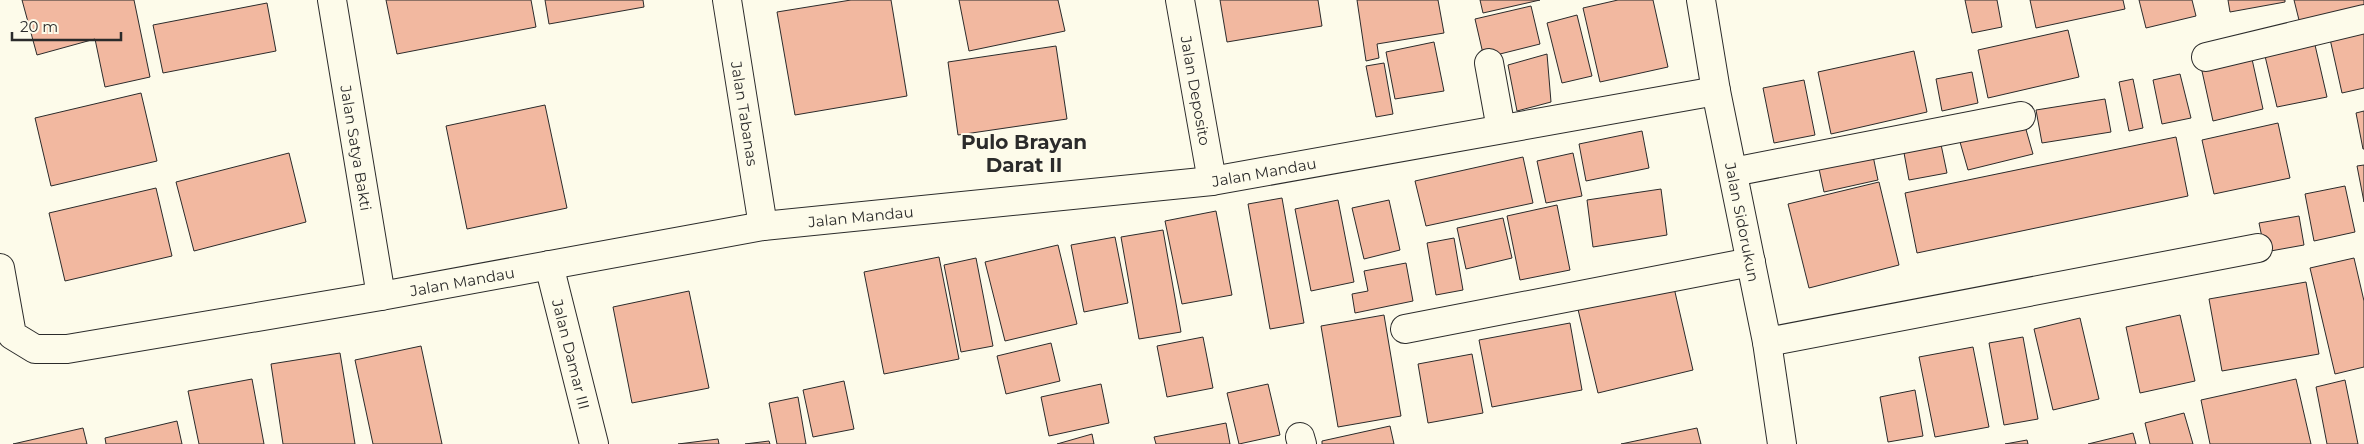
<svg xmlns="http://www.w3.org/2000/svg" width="2364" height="444" font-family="Montserrat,sans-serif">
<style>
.building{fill:#f2b8a0;stroke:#2b2b2b}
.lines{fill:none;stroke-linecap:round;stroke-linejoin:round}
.minor-casing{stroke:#2b2b2b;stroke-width:30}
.minor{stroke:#fdfbea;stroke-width:28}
.labels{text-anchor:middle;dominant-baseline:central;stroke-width:4;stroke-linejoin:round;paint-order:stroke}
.street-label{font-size:15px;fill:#2b2b2b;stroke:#fdfbea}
.district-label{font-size:20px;font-weight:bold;fill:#2b2b2b;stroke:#fdfbea}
</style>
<rect width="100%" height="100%" fill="#fdfbea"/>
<!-- building -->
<path class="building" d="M22,0H134L150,77L105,87L95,39L37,55Z
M386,0H531L536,27L397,54Z
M545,0H643L644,7L549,24Z
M851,0H891L907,96L795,115L777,12Z
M959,0H1058L1065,31L969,51Z
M1220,0H1318L1322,26L1227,42Z
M1357,0H1438L1444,33L1377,44L1379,58L1366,61Z
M1480,0H1540L1483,13Z
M1618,0H1653L1668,67L1600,82L1583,8Z
M1965,0H1997L2002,27L1972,33Z
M2030,0H2123L2125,9L2036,28Z
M2139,0H2192L2196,16L2146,28Z
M2228,0H2285V2L2230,12Z
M2294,0H2364V9L2300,24Z
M267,3L276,51L163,73L153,25Z
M1531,6L1540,44L1484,58L1475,19Z
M1577,15L1592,76L1562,83L1547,23Z
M2068,30L2079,77L1988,98L1978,50Z
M2364,31V88L2342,93L2330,39Z
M1434,42L1444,91L1395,99L1386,52Z
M2315,45L2327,97L2277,107L2265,56Z
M1056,46L1067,119L958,135L948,62Z
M2250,50L2263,109L2213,121L2200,62Z
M1914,51L1927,112L1831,134L1818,72Z
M1547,54L1551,102L1517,111L1508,65Z
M1384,63L1393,114L1376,117L1366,66Z
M1972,72L1978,103L1942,111L1936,79Z
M2180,74L2191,118L2162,124L2153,80Z
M2133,79L2143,128L2129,131L2119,82Z
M1804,80L1815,135L1774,143L1763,88Z
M141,93L157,161L51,186L35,118Z
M2105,99L2111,132L2042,143L2036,110Z
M545,105L567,208L467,229L446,126Z
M2364,111V149H2363L2356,113Z
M2278,123L2290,178L2214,194L2202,140Z
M2025,126L2033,154L1968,170L1960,142Z
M1642,131L1649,168L1586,181L1579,144Z
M1939,135L1947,173L1909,180L1902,142Z
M2176,137L2188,196L1917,253L1905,193Z
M1872,151L1878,180L1824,192L1818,164Z
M289,153L306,222L194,251L176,182Z
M1573,153L1582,196L1546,203L1537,161Z
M1523,157L1533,203L1426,226L1415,181Z
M2364,165V202L2357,166Z
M1879,182L1899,265L1809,288L1788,204Z
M2345,186L2355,232L2314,241L2305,194Z
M156,188L172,256L65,281L49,213Z
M1661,189L1667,235L1593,247L1587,200Z
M1282,198L1304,323L1270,329L1248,204Z
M1338,200L1354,282L1311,291L1295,209Z
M1389,200L1400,250L1364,259L1352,208Z
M1557,205L1570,270L1520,280L1507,216Z
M1216,211L1232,295L1182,304L1165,221Z
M2299,216L2304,245L2265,252L2259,223Z
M1503,218L1512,258L1466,269L1457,228Z
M1163,230L1181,332L1139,339L1121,237Z
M1115,237L1128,303L1084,312L1071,245Z
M1454,238L1463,290L1436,295L1427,243Z
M1058,245L1077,324L1005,341L985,262Z
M939,257L959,359L884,374L864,272Z
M976,258L993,346L961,352L944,265Z
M2354,258L2364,301V367L2335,374L2310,268Z
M1406,263L1413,301L1355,313L1352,294L1368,291L1364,271Z
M1672,279L1693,370L1598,393L1576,301Z
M2306,282L2319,354L2222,371L2209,299Z
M689,291L709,388L632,403L613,307Z
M1384,315L1401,416L1338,427L1321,326Z
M2180,315L2195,381L2140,393L2126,327Z
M2080,318L2099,399L2053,410L2034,329Z
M1570,323L1582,390L1492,407L1479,340Z
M1203,337L1213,388L1167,397L1157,346Z
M2023,337L2038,419L2004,425L1989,343Z
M1051,343L1060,381L1006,394L997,356Z
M421,346L442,444H373L355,360Z
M1973,347L1989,427L1935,437L1919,357Z
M340,353L355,444H283L271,364Z
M1472,354L1483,413L1428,423L1418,364Z
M252,379L264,444H199L188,391Z
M2296,379L2311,444H2210L2201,400Z
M2345,380L2358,444H2327L2316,387Z
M844,381L854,429L813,437L803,390Z
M1101,384L1109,423L1049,436L1041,397Z
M1268,384L1280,435L1239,444L1227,393Z
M1915,390L1923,436L1888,442L1880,397Z
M798,397L806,444H777L769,403Z
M2184,413L2193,444H2150L2145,423Z
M177,421L182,444H106L105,438Z
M1226,423L1230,444H1156L1154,437Z
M1390,426L1394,444H1322V441Z
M83,428L87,444H13Z
M1697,428L1701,444H1621Z
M2133,433L2136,444H2088Z
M1092,434L1094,444H1057Z
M718,439L719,444H678Z
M2027,440L2028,444H2005Z
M769,441L770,444H745Z"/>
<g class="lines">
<defs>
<g id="minor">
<path id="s1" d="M332,0L381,296"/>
<path id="s2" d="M727,0L763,226"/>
<path id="s3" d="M1180,0L1212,181"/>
<path id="s4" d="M1701,0L1716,91L1767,342L1782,444"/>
<path d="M2206,57L2364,19"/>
<path d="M1489,63L1501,129"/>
<path d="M1733,172L2021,116"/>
<path id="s5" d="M549,265L594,444"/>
<path id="s6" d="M0,268L12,335L35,349H67L381,296L763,226L1212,181L1716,91"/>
<path d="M1405,329L1751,262"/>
<path d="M1767,342L2258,248"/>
<path d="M1300,437L1302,444"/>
</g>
</defs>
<!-- minor casing -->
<use href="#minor" class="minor-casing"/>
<!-- minor -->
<use href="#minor" class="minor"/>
</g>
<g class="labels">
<!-- street labels -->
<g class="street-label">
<text stroke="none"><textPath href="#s3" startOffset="92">Jalan Deposito</textPath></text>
<text stroke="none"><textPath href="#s2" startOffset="115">Jalan Tabanas</textPath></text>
<text stroke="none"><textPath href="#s1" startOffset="150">Jalan Satya Bakti</textPath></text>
<text stroke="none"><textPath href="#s6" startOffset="1338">Jalan Mandau</textPath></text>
<text stroke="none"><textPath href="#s6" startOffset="932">Jalan Mandau</textPath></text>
<text stroke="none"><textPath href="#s4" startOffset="226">Jalan Sidorukun</textPath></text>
<text stroke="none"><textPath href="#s6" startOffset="528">Jalan Mandau</textPath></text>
<text stroke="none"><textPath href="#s5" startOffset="92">Jalan Damar III</textPath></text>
</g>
<!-- district labels -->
<g class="district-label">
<text x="1024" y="142">Pulo Brayan<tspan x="1024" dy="23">Darat II</tspan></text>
</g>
</g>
<!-- scale -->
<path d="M12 32v8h109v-8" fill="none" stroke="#2b2b2b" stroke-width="2.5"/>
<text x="20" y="32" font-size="15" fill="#2b2b2b" stroke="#fdfbea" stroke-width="4" paint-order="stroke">20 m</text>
</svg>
